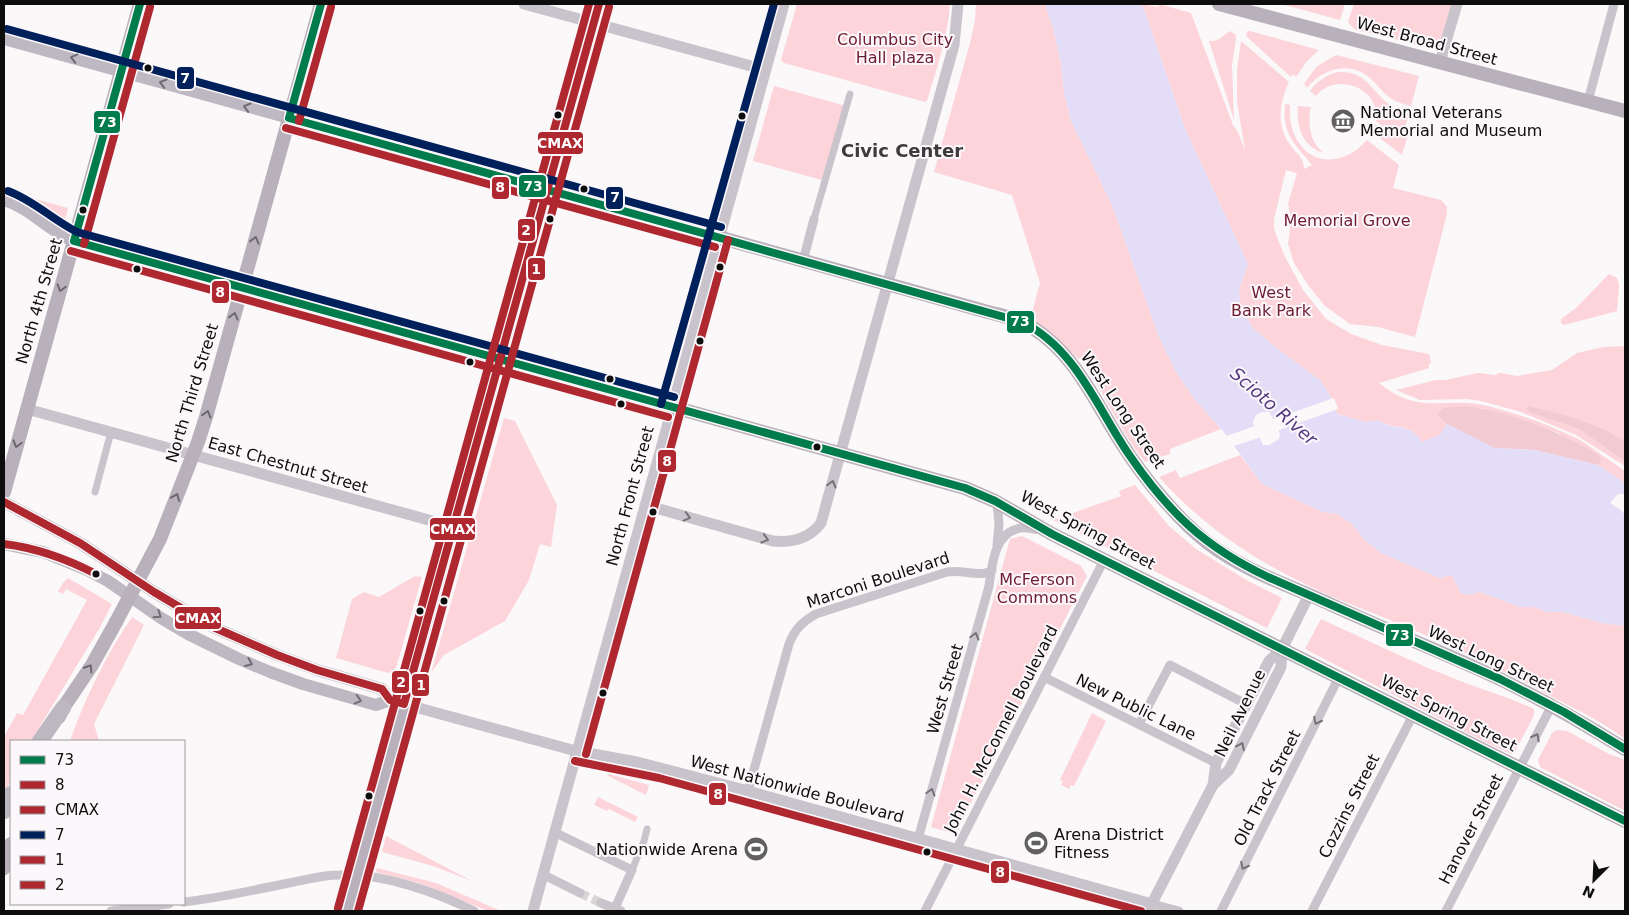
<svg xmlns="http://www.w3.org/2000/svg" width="1629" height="915" font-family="'DejaVu Sans',sans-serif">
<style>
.green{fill:#fcd4da}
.forest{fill:#f2cad1}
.water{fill:#e4ddf7;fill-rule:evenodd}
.pier{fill:#faf8f9}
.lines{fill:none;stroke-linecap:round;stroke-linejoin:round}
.minor-tunnel{stroke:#d7d5d6;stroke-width:9;stroke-dasharray:9 4.5;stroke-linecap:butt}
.pedestrian{stroke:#c9c3cb;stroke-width:7}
.minor{stroke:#c9c3cb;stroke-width:9}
.tertiary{stroke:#c9c3cb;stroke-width:11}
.secondary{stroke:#beb8c2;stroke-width:12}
.primary{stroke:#b8b1bb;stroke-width:14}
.motorway{stroke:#bdb7c0;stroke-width:16}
.primary-bridge{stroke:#b8b1bb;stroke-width:14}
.bus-1-casing{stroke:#fbf7fa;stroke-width:11}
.bus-2-casing{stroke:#fbf7fa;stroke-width:11}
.bus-3-casing{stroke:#fbf7fa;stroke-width:11}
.bus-4-casing{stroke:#fbf7fa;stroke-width:11}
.bus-5-casing{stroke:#fbf7fa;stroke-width:11}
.bus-6-casing{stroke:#fbf7fa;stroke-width:11}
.bus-1{stroke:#007b4b;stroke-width:8}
.bus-2{stroke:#af272f;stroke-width:8}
.bus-3{stroke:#af272f;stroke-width:8}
.bus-4{stroke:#00205b;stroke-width:8}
.bus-5{stroke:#af272f;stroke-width:8}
.bus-6{stroke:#af272f;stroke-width:8}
.oneway{stroke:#6f6b71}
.oneway2{stroke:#6c676d}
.oneway3{stroke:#757176}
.bus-dot{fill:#0e0d0e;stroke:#fbf7fa;stroke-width:2}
.labels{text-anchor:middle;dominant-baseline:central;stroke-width:4;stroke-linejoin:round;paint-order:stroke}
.park-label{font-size:16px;fill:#6e1b32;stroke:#fbf7fa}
.street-label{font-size:16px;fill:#0e0d0e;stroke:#fbf7fa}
.poi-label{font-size:16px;fill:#0e0d0e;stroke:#fbf7fa;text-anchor:start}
.neighbourhood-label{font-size:18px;font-weight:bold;fill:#3d3a3c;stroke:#fbf7fa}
.water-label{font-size:18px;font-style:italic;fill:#533b83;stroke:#fbf7fa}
.line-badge{stroke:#fbf7fa;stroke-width:2}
.badge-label{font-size:14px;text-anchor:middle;font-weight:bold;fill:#fff}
</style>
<rect width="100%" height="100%" fill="#faf8f9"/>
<!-- green -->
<path class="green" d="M797,4H950C948,37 936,70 927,101L925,102L784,63L781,60Z
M976,4H1045L1053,28L1061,64L1064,92L1071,121L1112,205L1159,337L1176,372L1196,401L1221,429L1170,449V454L1145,462C1119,430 1104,391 1080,358L1078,359L1055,336L1030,320L1040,283L1012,195L934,172L970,43L975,21Z
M1142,4L1158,7L1159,4L1191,13L1233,125L1238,132L1245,150L1237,102V71L1241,41L1289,82C1279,103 1276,127 1291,146C1297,154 1304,158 1304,169L1312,165C1295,143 1282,135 1285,104L1290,105C1287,139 1311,172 1348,155C1355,152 1361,146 1367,140L1399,165L1393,188L1441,200L1447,207V214L1415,337L1378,327L1350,324L1325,306L1308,285L1294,263L1288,244L1291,222L1288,204L1297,173L1286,170L1274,219V229L1285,257L1303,290L1326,319L1351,334L1382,345L1429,354L1431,363L1429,364V368L1379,383C1422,418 1447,394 1492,407C1521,415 1551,425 1578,439C1594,448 1609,461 1625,471V483L1598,465L1601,462L1558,433L1481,408L1439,417L1447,424L1440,435L1422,442C1410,421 1393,431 1378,420L1366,422L1337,414L1331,397L1320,380L1275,347L1252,327L1240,305L1239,289L1248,264L1186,131Z
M1281,4H1345L1340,20Z
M1354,4H1452L1439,46L1434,49L1354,29L1348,22Z
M1230,31L1236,35V39L1232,65L1234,120L1209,41C1219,42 1222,36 1230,31Z
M1248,31H1250L1319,50L1307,61L1296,77L1293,74L1291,77L1247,37L1246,34Z
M1336,55L1419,76L1411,106C1403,104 1396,102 1389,97C1381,91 1375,81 1366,75C1346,61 1321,70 1307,88L1304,84L1316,67Z
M1338,72C1367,71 1370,90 1390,105C1396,110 1404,112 1412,114L1411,118L1408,117L1405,127C1393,132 1384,128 1376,121C1381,88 1336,71 1316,96L1310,91C1317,81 1326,75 1338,72Z
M774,86L846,106L825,181L753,161Z
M1298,106L1311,107C1307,123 1310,143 1324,153C1302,147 1296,126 1298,106Z
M1375,124C1386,134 1397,134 1410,128L1402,155L1372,132Z
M25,196L68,208L64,223L24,197Z
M1609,274L1617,278L1619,285L1617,311L1564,325L1561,323V319L1576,308Z
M1625,346V442L1606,430L1527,409L1530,412L1579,429L1625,462V466L1576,435L1521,412L1481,401L1467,399L1420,400L1396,390L1436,380H1445L1478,373L1495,375L1500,373L1517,376L1552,370L1577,353L1603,347Z
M504,418L515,421L557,505L551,547L540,544L529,580L505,621L444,655L431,673Z
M1240,455L1262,484L1323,512L1337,514L1351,523L1365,540L1381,553L1440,578L1452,575L1461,593L1480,592L1520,607H1534L1548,612H1563L1602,623L1625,626V739C1604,723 1580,711 1556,699C1503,670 1448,644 1392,621C1369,611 1345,603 1322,592C1260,564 1204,528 1159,477L1176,470L1180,478Z
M1135,485L1169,526L1196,549L1248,581L1282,598L1267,628L1053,520L1121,496L1119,491Z
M1022,536L1081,566L1087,576L955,834L931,827L1010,539Z
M415,576L422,577L396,668L388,673L336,658L352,599L364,592L379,597Z
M68,578L112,604L99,629L31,741H11V779L4,796V737L17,713L23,715L87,600L66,589L63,594L58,591L63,583Z
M132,617L144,625L94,724L99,741H70C85,698 106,655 132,617Z
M1321,619C1363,638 1405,659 1448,676C1477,688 1506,696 1534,709V715L1516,750L1511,754L1489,744L1305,649Z
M1092,713L1106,721L1074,786L1071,785L1069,789L1061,785L1063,781L1060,780Z
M1557,730L1567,731L1609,754L1625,760V811L1540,767L1538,760L1552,733Z
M609,774L649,785L646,795L608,776Z
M598,797L638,817L635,822L609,809L607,811L594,805Z
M386,836L472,881L433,866L382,852Z
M377,868L436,883L501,911H488L419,883L376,872Z"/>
<!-- forest -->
<path class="forest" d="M1466,406C1510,412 1562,432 1600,456L1601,462L1598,465L1534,450L1494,448L1447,424L1439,417L1438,413L1443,408Z
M1528,406L1568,416L1606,430L1624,441L1625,462L1579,429L1529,412L1527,409Z"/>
<!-- water -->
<path class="water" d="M1045,4H1142L1186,131L1248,264L1239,289L1240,305L1252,327L1275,347L1320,380L1331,397L1337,414L1366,422L1378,420C1393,432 1410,421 1422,442L1440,435L1447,424L1494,448L1534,450L1598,465L1625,483V494H1618L1610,503L1622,511L1625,515V626L1602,623L1563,612H1548L1534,607H1520L1480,592L1466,595L1461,593L1452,575L1440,578L1392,558L1381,553L1365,540L1351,523L1337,514L1323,512L1262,484L1223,431L1196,401L1176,372L1159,337L1112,205L1071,121L1064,92L1061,64L1053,28ZM1262,412H1269L1271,415L1280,434L1279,439L1269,445H1263L1253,422L1256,415Z"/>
<!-- pier -->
<path class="pier" d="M1334,398L1338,409L1276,431L1271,420Z
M1257,425L1262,437L1231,447L1224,437Z"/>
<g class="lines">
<!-- minor-tunnel -->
<path class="minor-tunnel" d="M580,893L601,903"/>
<!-- pedestrian -->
<path class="pedestrian" d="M814,219L850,94
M95,492L111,432
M632,870L644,841L647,829"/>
<!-- minor -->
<path class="minor" d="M1588,101L1614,4
M803,261L814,219
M997,545L999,524L997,502
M1044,677L1216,763
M1139,724L1170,665L1246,704
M748,791L789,644C795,629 802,622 816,614L947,572C962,569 982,578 992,570
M554,832L632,870L615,908
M918,839L989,586C992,565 994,532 1021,528C1027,527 1035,530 1041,530
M542,874L580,893
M184,902C219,898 254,890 289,883C305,880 322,875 339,875C382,873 436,892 474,911
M601,903L621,911
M1152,904L1179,911
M111,911L169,904
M925,911L1104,560
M1221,911L1339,677
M1312,911L1413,715
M1446,911L1551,707"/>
<!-- tertiary -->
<path class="tertiary" d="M524,4L766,70
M1440,62L1457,4
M27,409L454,527
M645,505L773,541C792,543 809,539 821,523L954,45L958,4
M404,704L576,751L637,762L737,788L1152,904
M1213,785L1216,763L1269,661L1282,649L1309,595
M533,911L784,4
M1148,911L1213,785L1229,770L1281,667L1282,649"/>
<!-- secondary -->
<path class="secondary" d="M4,39L289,118
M4,200C31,208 48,231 74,241
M4,502L80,543L154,592L213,627L277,655L317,670L382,689L390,700
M4,544L43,552L87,570L108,581L161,618L188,634L239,659L270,672L303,684L376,705L390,700L404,704"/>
<!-- primary -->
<path class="primary" d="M1219,4L1625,111
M289,118L988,312C1003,316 1019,319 1033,328C1076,355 1095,402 1122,444C1143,477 1177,519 1208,543C1246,572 1289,585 1332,605C1388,631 1445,653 1500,679C1543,700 1585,724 1625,749
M74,241L965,488L995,501L1052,534L1625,821
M4,492L140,4
M151,556L160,539L198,442L206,417L321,4
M59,717L63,708L92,665L116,622
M361,863L599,4
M4,868L11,844
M348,911L352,895"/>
<!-- motorway -->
<path class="motorway" d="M40,741L63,708
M4,811L11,794"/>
<!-- primary-bridge -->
<path class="primary-bridge" d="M116,622L151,556
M352,895L361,863"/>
<defs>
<path id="bus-1" d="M289,118L1022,322C1076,348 1098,410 1130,456C1169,513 1206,548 1268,577L1500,679L1564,712L1625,749
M289,118L321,4
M74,241L965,488L995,501L1052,534L1625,821
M74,241L140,4"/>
<path id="bus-2" d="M299,121L331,7
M286,128L715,247
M84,244L150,7
M71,251L668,417
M586,754L728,240
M575,761L659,778L1141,911"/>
<path id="bus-3" d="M4,502L80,543L154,592L213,627L277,655L317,670L382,689L390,700L404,704
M4,544C37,548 67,559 96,574
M404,704L599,4"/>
<path id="bus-4" d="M7,29L721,227
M8,191C33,200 53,220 77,232L674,397
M661,404L774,4"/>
<path id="bus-5" d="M358,911L609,7"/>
<path id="bus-6" d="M338,908L589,4"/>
</defs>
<!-- bus-1 casing -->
<use href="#bus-1" class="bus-1-casing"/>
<!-- bus-2 casing -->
<use href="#bus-2" class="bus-2-casing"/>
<!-- bus-3 casing -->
<use href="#bus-3" class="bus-3-casing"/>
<!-- bus-4 casing -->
<use href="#bus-4" class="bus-4-casing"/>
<!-- bus-5 casing -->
<use href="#bus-5" class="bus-5-casing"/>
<!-- bus-6 casing -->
<use href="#bus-6" class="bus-6-casing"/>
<!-- bus-1 -->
<use href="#bus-1" class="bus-1"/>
<!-- bus-2 -->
<use href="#bus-2" class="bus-2"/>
<!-- bus-3 -->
<use href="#bus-3" class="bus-3"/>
<!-- bus-4 -->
<use href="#bus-4" class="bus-4"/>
<!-- bus-5 -->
<use href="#bus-5" class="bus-5"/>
<!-- bus-6 -->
<use href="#bus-6" class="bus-6"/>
</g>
<!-- one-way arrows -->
<defs><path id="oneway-chevron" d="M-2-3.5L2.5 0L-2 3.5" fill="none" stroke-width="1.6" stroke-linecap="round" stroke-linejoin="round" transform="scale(1.25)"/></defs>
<g class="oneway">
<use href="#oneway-chevron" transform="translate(74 58) rotate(-165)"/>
<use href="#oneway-chevron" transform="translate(163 83) rotate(-164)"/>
<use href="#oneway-chevron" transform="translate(247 107) rotate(-164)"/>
<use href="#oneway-chevron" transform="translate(158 615) rotate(34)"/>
<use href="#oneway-chevron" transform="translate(249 663) rotate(23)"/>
<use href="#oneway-chevron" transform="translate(358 700) rotate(15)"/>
</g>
<g class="oneway2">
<use href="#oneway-chevron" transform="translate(255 240) rotate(-75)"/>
<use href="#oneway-chevron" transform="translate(61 288) rotate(106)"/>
<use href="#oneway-chevron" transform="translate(234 316) rotate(-75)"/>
<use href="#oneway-chevron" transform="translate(207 414) rotate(-74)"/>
<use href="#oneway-chevron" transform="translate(17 444) rotate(106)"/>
<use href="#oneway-chevron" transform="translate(176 497) rotate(-68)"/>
<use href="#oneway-chevron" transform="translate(89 668) rotate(-58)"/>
</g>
<g class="oneway3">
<use href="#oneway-chevron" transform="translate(832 484) rotate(-75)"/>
<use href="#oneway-chevron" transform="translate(687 517) rotate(15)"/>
<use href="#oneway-chevron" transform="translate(765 539) rotate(16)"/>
<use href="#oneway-chevron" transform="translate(975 636) rotate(-74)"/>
<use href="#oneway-chevron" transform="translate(1317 721) rotate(117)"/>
<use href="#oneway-chevron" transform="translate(1536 737) rotate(-62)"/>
<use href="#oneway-chevron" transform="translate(1241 746) rotate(-64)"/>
<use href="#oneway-chevron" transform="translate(931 792) rotate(-74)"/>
<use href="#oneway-chevron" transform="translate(1244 866) rotate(117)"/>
</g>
<!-- icons -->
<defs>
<symbol id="museum-disc" viewBox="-11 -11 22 22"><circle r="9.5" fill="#615f60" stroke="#fbf7fa"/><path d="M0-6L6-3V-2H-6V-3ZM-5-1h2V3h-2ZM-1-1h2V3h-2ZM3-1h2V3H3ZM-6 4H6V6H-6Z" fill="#fff"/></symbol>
<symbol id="stadium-disc" viewBox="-11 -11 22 22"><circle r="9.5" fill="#615f60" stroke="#fbf7fa"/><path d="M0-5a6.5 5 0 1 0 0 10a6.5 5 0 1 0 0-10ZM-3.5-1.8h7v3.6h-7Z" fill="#fff"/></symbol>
</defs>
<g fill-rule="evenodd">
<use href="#museum-disc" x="1329" y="107" width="28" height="28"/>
<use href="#stadium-disc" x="1022" y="829" width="28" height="28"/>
<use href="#stadium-disc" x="742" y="835" width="28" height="28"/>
</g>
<!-- markers -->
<g class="bus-dot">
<circle cx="148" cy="68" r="4.5"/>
<circle cx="558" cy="115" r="4.5"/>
<circle cx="742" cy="116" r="4.5"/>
<circle cx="584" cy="189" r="4.5"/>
<circle cx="83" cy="210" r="4.5"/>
<circle cx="550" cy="219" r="4.5"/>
<circle cx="720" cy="267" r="4.5"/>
<circle cx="137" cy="269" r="4.5"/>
<circle cx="700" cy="341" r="4.5"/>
<circle cx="470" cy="362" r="4.5"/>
<circle cx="610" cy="379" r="4.5"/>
<circle cx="621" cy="404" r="4.5"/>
<circle cx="817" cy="447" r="4.5"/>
<circle cx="653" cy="512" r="4.5"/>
<circle cx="96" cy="574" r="4.5"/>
<circle cx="444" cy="601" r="4.5"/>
<circle cx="420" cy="611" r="4.5"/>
<circle cx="603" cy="693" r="4.5"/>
<circle cx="369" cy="796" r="4.5"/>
<circle cx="927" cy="852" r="4.5"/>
</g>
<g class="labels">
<!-- park labels -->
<g class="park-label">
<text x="895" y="39">Columbus City<tspan x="895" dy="18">Hall plaza</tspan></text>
<text x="1347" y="220">Memorial Grove</text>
<text x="1271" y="292">West<tspan x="1271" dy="18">Bank Park</tspan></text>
<text x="1037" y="579">McFerson<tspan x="1037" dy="18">Commons</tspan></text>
</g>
<!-- street labels -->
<g class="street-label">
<text transform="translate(1427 41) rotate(15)">West Broad Street</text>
<text transform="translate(39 301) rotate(-74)">North 4th Street</text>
<text transform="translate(192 393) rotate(-73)">North Third Street</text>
<text transform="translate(1123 410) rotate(56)">West Long Street</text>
<text transform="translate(288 465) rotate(16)">East Chestnut Street</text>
<text transform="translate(630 496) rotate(-75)">North Front Street</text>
<text transform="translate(1088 530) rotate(28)">West Spring Street</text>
<text transform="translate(878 580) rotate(-18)">Marconi Boulevard</text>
<text transform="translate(1491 659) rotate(25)">West Long Street</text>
<text transform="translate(945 689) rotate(-74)">West Street</text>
<text transform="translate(1136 707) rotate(26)">New Public Lane</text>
<text transform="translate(1240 713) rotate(-64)">Neil Avenue</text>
<text transform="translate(1449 713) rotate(27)">West Spring Street</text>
<text transform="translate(1001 729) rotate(-63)">John H. McConnell Boulevard</text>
<text transform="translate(1267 788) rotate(-63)">Old Track Street</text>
<text transform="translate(797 789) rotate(15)">West Nationwide Boulevard</text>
<text transform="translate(1349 806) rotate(-63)">Cozzins Street</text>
<text transform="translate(1471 829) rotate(-63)">Hanover Street</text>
</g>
<!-- poi labels -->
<g class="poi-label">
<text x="1360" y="112">National Veterans<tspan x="1360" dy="18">Memorial and Museum</tspan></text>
<text x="1054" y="834">Arena District<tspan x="1054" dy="18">Fitness</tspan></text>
<text x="738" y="849" text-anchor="end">Nationwide Arena</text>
</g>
<!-- neighbourhood labels -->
<g class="neighbourhood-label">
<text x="902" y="150">Civic Center</text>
</g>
<!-- water labels -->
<g class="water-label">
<text transform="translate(1274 406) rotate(41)">Scioto River</text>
</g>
</g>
<g class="line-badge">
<rect x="176" y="66" width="19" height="24" rx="5" fill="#00205b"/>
<rect x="93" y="110" width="28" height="24" rx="5" fill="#007b4b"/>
<rect x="537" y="131" width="47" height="24" rx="5" fill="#af272f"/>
<rect x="518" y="174" width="29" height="24" rx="5" fill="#007b4b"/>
<rect x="491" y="176" width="19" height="24" rx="5" fill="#af272f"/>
<rect x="605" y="186" width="19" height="24" rx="5" fill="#00205b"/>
<rect x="517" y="218" width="19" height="24" rx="5" fill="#af272f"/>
<rect x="527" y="257" width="19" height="24" rx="5" fill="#af272f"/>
<rect x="211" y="280" width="19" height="24" rx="5" fill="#af272f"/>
<rect x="1006" y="310" width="29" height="24" rx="5" fill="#007b4b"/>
<rect x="657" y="449" width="20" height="24" rx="5" fill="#af272f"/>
<rect x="429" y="517" width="47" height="24" rx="5" fill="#af272f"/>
<rect x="174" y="606" width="48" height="24" rx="5" fill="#af272f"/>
<rect x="1385" y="623" width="29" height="24" rx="5" fill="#007b4b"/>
<rect x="391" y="670" width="19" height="24" rx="5" fill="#af272f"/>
<rect x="411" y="673" width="19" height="24" rx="5" fill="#af272f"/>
<rect x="708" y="782" width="19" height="24" rx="5" fill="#af272f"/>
<rect x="990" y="860" width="20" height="24" rx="5" fill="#af272f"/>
</g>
<g class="badge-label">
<text x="185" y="83">7</text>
<text x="107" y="127">73</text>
<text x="560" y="148">CMAX</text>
<text x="533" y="191">73</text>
<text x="500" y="192">8</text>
<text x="615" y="202">7</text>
<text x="526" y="235">2</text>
<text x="536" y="274">1</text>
<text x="220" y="297">8</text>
<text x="1020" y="326">73</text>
<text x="667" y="466">8</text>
<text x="453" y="534">CMAX</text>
<text x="198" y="623">CMAX</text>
<text x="1400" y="640">73</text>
<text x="401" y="687">2</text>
<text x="421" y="690">1</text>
<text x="718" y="799">8</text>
<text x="1000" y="877">8</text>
</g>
<!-- border -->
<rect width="1629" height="915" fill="none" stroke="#0e0d0e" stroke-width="10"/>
<!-- legend -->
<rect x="10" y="740" width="175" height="165" fill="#fbf7fa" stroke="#9c999c"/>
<rect x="20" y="756" width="25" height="8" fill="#007b4b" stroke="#9c999c"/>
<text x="55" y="765" font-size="15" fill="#0e0d0e">73</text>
<rect x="20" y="781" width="25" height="8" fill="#af272f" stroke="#9c999c"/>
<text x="55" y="790" font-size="15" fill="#0e0d0e">8</text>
<rect x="20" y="806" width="25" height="8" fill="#af272f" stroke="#9c999c"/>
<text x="55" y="815" font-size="15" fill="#0e0d0e">CMAX</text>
<rect x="20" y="831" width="25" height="8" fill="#00205b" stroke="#9c999c"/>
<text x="55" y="840" font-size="15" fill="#0e0d0e">7</text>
<rect x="20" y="856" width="25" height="8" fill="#af272f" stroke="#9c999c"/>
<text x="55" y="865" font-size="15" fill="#0e0d0e">1</text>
<rect x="20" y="881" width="25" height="8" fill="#af272f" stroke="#9c999c"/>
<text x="55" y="890" font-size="15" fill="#0e0d0e">2</text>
<!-- north arrow -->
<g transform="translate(1594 880) rotate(204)" stroke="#fbf7fa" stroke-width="4" paint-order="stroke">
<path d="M0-4L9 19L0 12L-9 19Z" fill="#0e0d0e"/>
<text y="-8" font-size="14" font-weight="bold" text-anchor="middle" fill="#0e0d0e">N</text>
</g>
</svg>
